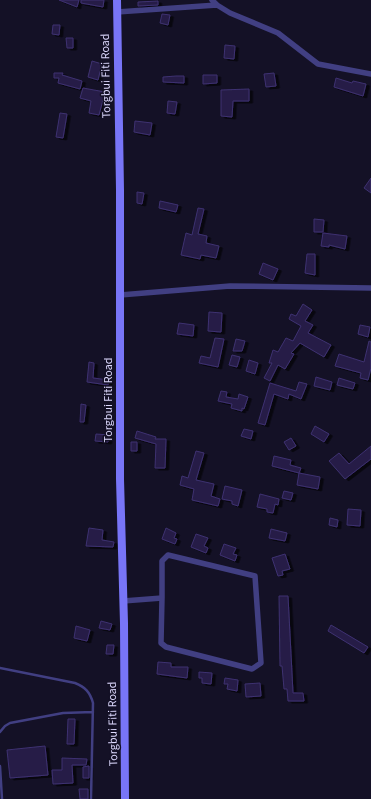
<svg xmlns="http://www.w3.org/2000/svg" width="371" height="799" font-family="'Source Sans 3',sans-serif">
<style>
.building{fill:#261e46;stroke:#3e3171;filter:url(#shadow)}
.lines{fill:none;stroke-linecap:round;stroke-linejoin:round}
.lane{stroke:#413f82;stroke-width:2.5}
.street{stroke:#413f82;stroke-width:5.5}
.secondary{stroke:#7875f7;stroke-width:8}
.labels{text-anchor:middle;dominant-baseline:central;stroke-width:3;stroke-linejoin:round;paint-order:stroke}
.street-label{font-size:12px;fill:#dcd8fd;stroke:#141126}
</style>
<defs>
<filter id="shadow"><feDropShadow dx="3.5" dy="2" stdDeviation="0" flood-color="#0009"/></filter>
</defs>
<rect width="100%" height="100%" fill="#141126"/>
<!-- building -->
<path class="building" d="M59,0H79L77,7Z
M81,0H104L103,7L81,3Z
M158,1V5L138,6V2Z
M162,14L170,15L168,25L160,23Z
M53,25H60L59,35L52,34Z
M66,38H73V48H67Z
M225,45L235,46L234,59L224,58Z
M92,61L102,64L98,80L88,77Z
M54,73H63L62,75L82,81L80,89L58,83L59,78H54Z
M274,73L276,86L266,87L264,74Z
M203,75H217V83L203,84Z
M176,76H184V83L163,82V77Z
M336,78L352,83L353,81L366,84L363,96L334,87Z
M83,88L105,92L99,115L89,113L91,101L80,98Z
M249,89V101H233L232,117L221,116V90Z
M168,101L177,102L175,114L167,113Z
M60,113L67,114L63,138L56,137Z
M135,121L152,123L150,135L134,132Z
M371,178V193L364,188Z
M137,192L144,193L142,204L137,203Z
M160,201L178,205L176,212L159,208Z
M198,208L204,209L198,234L207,236L206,243L219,246L216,258L201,255L200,259L181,255L186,233L192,235Z
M314,219L324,220L323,232H314Z
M323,233L347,236L345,249L329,245V247L321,246Z
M307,254H315V275L305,273Z
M263,263L278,269L273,280L259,274Z
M303,304L312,310L305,321L313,325L308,333L331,345L324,357L300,343L291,353L294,354L285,369L278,365L270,381L264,378L272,363H269L273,350L278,352L286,338L293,341L301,326L289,319L291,314L296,316Z
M209,312L222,313L221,332L208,331Z
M179,323L194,325L193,336L177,334Z
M360,325L370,327L368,337L358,334Z
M215,338L224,339L218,367L199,363L201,356L210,358Z
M236,339L245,341L242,351H233Z
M369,341L371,342V368L368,380L360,378L361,373L335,366L339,354L364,362Z
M232,355L240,357L237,367L229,365Z
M249,360L258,363L255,374L246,371Z
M89,362L94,363L93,378L109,380L108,385L87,382Z
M316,377L332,382L330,390L314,386Z
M339,378L355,383L353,389L337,385Z
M299,382L307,384L301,399L289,394L288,399L274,394L265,425L258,423L270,383L296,391Z
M221,391L227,392L226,397L238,399L239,394L248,397L244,409L242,408V411L231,408L232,404L218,401Z
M81,404L86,405L84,422H80Z
M315,426L329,434L324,442L311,434Z
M244,429L253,431L251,439L241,436Z
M137,431L156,437L155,439H166L165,468H155L156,444L135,438Z
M96,434L109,435L108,442L95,441Z
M291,438L296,446L289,450L284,442Z
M131,442H137V451H131Z
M371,446V459L345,479L329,461L339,453L349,464Z
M196,451L204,453L196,480L214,484L211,496L220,499L218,506L192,500L194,489L180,485L182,476L188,478Z
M274,456L291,460L290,465L301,468L299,473L272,466Z
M299,473L320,477L318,489L297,485Z
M225,486L242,490L238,506L232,504V501L222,499Z
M284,491L293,493L291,500L282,498Z
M260,494L279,499L278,505L275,504L273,513L267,512V509L257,507Z
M348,509L361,510L360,526L347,525Z
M330,518L338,520L337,527L329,525Z
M89,528L103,530L102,540L114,542L113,547L86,546Z
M166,528L176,533L174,538L177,539L175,544L162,539Z
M271,529L287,533L285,541L269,538Z
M196,534L208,538L204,546L208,548L206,553L191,547Z
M224,544L236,548L233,554L237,555L235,561L220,555Z
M285,554L290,569L282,571L283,575L278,576L272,558Z
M279,596H288L293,693H303L304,701H288L287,689H284L282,666H280Z
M101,621L112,624L110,630L99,628Z
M331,625L368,647L364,653L328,631Z
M76,626L90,630L87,641L74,638Z
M107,645H114L113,654H106Z
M158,662L171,663V667H188L187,678L157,674Z
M199,672L212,673L211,684L202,683V678H199Z
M225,678L238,680L237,691L227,689L228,684H224Z
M260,683L261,696L246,697L245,684Z
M68,719H75L74,744H67Z
M45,746L48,775L10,778L7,750Z
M62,758L87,759L86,765H72L73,783L53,784L52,770H62Z
M89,766V778H83V767Z
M79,789H88V799H80Z"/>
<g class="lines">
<!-- lane -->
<path class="lane" d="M0,668L75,683C85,687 90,692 93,703L91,799
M0,732L5,726L10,723L63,713L93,712
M0,766L2,799"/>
<!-- street -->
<path class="street" d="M212,0L217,5L230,13L278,33L318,64L371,74
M117,12L217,5
M120,295L230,286L371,288
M123,601L162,598L161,643L166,647L252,669L261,663L255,576L168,555L162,561V598"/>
<!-- secondary -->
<path class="secondary" d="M117,0L120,190V479L124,623L125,799"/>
</g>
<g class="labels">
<!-- street labels -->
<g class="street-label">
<text transform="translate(106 76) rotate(-91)">Torgbui Fiti Road</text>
<text transform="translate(108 400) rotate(-90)">Torgbui Fiti Road</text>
<text transform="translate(113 724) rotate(-91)">Torgbui Fiti Road</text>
</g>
</g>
</svg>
